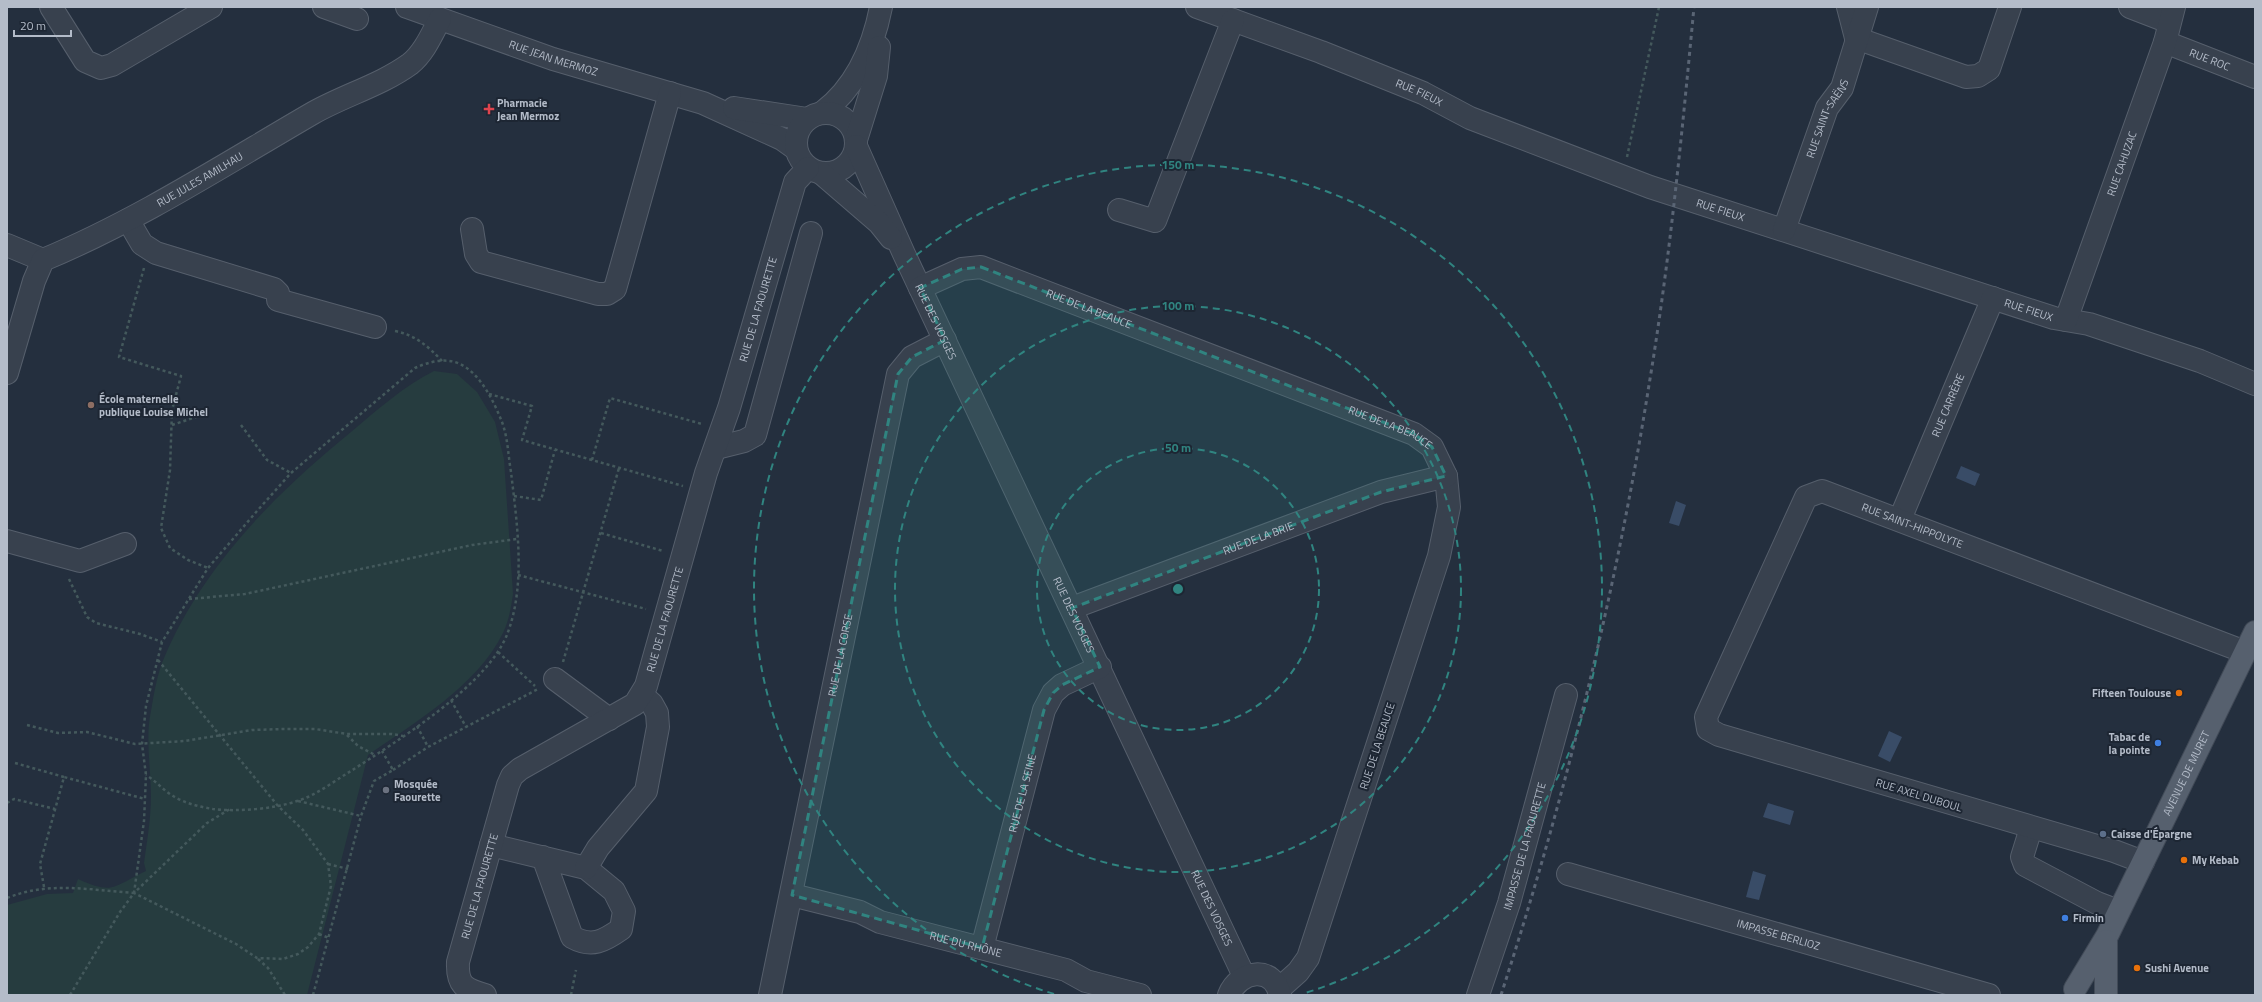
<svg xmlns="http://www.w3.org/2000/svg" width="2262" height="1002" font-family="'Titillium Web',sans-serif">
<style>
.green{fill:#263c3f}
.water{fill:#394c67}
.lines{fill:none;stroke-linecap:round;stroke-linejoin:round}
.minor-casing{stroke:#565f6c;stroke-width:24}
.major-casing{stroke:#414a57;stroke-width:24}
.path{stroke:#44595c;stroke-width:2.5;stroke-dasharray:3 3;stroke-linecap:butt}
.minor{stroke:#38414e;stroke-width:22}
.major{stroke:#56606e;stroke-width:22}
.rail{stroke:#5a6575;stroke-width:3;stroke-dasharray:4 4;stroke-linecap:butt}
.marked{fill:#308480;fill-opacity:0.2;stroke:#308480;stroke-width:3;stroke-dasharray:8 5;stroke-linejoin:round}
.ring{fill:none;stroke:#308480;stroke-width:2;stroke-dasharray:7 5}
.health-dot{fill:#e0444e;stroke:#1d2633;stroke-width:1.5}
.education-dot{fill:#8d6e63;stroke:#1d2633;stroke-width:1.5}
.food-dot{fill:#e8710a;stroke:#1d2633;stroke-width:1.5}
.shop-dot{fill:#3f7fe0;stroke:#1d2633;stroke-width:1.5}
.worship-dot{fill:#6b7280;stroke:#1d2633;stroke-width:1.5}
.service-dot{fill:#5c6f8a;stroke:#1d2633;stroke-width:1.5}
.labels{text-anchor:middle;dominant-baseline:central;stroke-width:4;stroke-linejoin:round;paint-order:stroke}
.street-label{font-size:11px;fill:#b4bcc9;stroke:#1d2633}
.poi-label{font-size:11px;font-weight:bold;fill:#b4bcc9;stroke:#1d2633;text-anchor:start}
.centre{fill:#308480;stroke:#1d2633;stroke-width:2}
.ring-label{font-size:12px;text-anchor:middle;font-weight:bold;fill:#308480;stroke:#1d2633;stroke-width:4;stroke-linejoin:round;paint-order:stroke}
</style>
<rect width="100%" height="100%" fill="#242f3e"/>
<!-- green -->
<path class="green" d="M434,371L457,374L477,392L495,422L504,459L513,594C511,607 509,621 503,633C477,686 414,723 368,755L307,995H7V905L47,894L73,893L78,879C114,895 112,887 146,871L144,863C147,841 151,818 151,796C151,769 145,738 151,711C154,694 157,674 164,658C203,566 275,494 351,432C377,410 404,386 434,371Z"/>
<!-- water -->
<path class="water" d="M1961,466L1980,474L1975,486L1956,478Z
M1676,501L1686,505L1679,526L1669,523Z
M1889,731L1902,737L1890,762L1878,756Z
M1768,803L1794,811L1790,825L1763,817Z
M1753,871L1766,875L1759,900L1746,897Z"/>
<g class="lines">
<defs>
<g id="minor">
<path d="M51,7L85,61L101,68L112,65L211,7"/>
<path d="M324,7L357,19"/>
<path id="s1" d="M407,7L553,59L703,103L782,139L796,149"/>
<path id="s2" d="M1197,7L1321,52L1423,93L1470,118L1650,187L2054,318L2089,324L2200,361L2255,384"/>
<path d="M1848,7L1856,38"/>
<path d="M2130,7L2169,22"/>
<path d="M1856,38L1966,77L1978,76L1989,69L2010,7"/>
<path id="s3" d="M2165,42L2255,77"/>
<path d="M734,108L807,119"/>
<path d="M823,112C857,86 873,48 881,7"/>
<circle cx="826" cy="143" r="30"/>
<path d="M856,140L876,76L879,47"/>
<path id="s4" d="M856,146L904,254L1244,976"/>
<path d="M821,173L879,223L891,238"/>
<path d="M1119,210L1155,221L1233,20"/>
<path d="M128,220L142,244L156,253L274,289L278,293V300L375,327"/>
<path d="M472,229L476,254L481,262L598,294H607L615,289L670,93"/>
<path id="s5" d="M1784,230L1827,108L1842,88L1867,7"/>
<path d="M7,245L43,260"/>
<path id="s6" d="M920,288L962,269L981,267L1414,434L1432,447L1446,476L1449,507L1439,556L1308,958L1298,972L1279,989"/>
<path id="s7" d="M2066,320L2165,42L2174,7"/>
<path id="s8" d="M7,373L34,281L43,260C137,221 225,164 313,113C345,95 381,85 410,64C424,53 432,34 440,19"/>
<path d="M716,448L744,441L755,435L811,233"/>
<path id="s9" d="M1903,512L1993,298"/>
<path d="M7,541L80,561L125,544"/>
<path id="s10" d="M1072,608L1381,492L1446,476"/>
<path d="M555,679L609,719"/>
<path d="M2031,828L2022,857L2025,865L2097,903L2118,911"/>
<path d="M491,845L586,868L614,891L624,911L621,929C604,941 592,948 572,937L543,857"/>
<path id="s11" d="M2143,862L2114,851L1719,735L1708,729L1706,717L1806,497L1822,491L2245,652"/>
<path d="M586,868L598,848L646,791L658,727L657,713L652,704L642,695"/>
<path id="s12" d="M1568,874L1989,995"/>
<path id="s13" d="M792,895L860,912L880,922L1066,970L1086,981L1140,995"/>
<path id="s14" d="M982,948L1044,710L1053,693L1062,685L1100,667"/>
<path id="s15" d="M485,995C464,989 457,985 458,962L508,785L512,776L520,769L635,704L646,686L706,473L729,408L795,182L808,168"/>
<path id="s16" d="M770,995L898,374L912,357L945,340"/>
<path d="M1229,995C1239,970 1274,965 1280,995"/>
<path id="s17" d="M1478,995L1509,903L1566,695"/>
</g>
<g id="major">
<path id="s18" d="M2075,989L2107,936L2255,632"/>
<path d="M2106,995V941"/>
</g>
</defs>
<!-- minor casing -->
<use href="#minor" class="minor-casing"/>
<!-- major casing -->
<use href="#major" class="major-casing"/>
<!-- path -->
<path class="path" d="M1627,157L1659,7
M144,268L119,357L181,376L172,410L170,470L161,528L170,548L188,560L208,568
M395,331C415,335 428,346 442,361
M489,394L532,406L522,440L683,486
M172,425L205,414
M241,425L267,460L291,473
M592,460L610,398L702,424
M514,496L541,500L555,450
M601,533L663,551
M518,575L646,609
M69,579L87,617L96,623L140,634L162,642
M189,599L245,594L472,545L517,539
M498,652L535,686
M158,660L278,806L303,830L328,864L331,886L319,934L308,947L298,954L283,959L257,958L236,944L134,893L207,823L230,809
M563,662L619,468
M451,700L466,727
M27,725L58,733L87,732L135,744L185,741L252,730L284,729H315L347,734H392L403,736
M417,726L428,747
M347,735L358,746L375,755
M15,763L64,777
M393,770L428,747L538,689
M298,801L361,816
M7,803L14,799L55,809
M328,864L348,869
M44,887L40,864L64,777L145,799
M7,898C49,881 89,890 134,893
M319,934L329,938
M258,959L268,968L285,995
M70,995L120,912L134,893L144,821L146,775L142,744L146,706L162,642L208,568L257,511L291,473L415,368C428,362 446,357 460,364C481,374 494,402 502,422C508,438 508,455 511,472C517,523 526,583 508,632C490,684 397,741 351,771C334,781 317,795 297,801C275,809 236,812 213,809C200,807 184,803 173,796C163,790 156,781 146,775
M313,995L361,816L374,781L393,770L382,751
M571,995L576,970"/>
<!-- minor -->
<use href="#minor" class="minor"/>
<!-- major -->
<use href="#major" class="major"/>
<!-- rail -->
<path class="rail" d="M1501,995C1566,795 1616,592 1649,385C1670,259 1682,133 1694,7"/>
</g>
<!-- marked area -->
<path class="marked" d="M981,267L1414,434L1432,447L1446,476L1381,492L1072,608L1100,667L1062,685L1053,693L1044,710L982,948L792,895L898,374L912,357L945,340L920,288L962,269Z"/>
<!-- distance rings -->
<g class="ring">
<circle cx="1178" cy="589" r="141"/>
<circle cx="1178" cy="589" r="283"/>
<path d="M1054 994A424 424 0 1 1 1302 994"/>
</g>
<!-- markers -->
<path class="health-dot" d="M487 103h4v4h4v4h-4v4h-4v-4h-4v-4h4z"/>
<circle class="education-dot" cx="91" cy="405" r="4"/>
<g class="food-dot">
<circle cx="2179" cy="693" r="4"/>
<circle cx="2184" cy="860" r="4"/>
<circle cx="2137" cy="968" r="4"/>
</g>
<g class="shop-dot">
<circle cx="2158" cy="743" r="4"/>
<circle cx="2065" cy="918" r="4"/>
</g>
<circle class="worship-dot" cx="386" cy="790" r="4"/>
<circle class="service-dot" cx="2103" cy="834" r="4"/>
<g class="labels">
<!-- street labels -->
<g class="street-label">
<text stroke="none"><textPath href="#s1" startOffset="155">RUE JEAN MERMOZ</textPath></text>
<text stroke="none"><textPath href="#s3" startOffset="48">RUE ROC</textPath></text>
<text stroke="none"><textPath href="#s2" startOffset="238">RUE FIEUX</textPath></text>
<text stroke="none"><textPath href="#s5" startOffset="120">RUE SAINT-SAËNS</textPath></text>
<text stroke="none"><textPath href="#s7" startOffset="166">RUE CAHUZAC</textPath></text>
<text stroke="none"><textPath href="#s8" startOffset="295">RUE JULES AMILHAU</textPath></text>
<text stroke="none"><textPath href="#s2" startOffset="562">RUE FIEUX</textPath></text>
<text stroke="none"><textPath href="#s15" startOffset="799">RUE DE LA FAOURETTE</textPath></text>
<text stroke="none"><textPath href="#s6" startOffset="181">RUE DE LA BEAUCE</textPath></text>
<text stroke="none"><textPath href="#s2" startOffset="886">RUE FIEUX</textPath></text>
<text stroke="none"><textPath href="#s4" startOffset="193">RUE DES VOSGES</textPath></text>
<text stroke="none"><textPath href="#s9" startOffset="116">RUE CARRÈRE</textPath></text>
<text stroke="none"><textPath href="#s6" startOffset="505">RUE DE LA BEAUCE</textPath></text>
<text stroke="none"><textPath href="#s11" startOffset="823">RUE SAINT-HIPPOLYTE</textPath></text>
<text stroke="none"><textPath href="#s10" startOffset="199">RUE DE LA BRIE</textPath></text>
<text stroke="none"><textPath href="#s4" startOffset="517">RUE DES VOSGES</textPath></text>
<text stroke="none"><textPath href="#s15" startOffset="475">RUE DE LA FAOURETTE</textPath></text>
<text stroke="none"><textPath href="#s16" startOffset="347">RUE DE LA CORSE</textPath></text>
<text transform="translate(1377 746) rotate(-72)">RUE DE LA BEAUCE</text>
<text stroke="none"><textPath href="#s18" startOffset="243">AVENUE DE MURET</textPath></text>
<text stroke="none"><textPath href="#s14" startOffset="160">RUE DE LA SEINE</textPath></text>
<text transform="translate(1919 795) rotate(17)">RUE AXEL DUBOUL</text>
<text stroke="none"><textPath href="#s17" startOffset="156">IMPASSE DE LA FAOURETTE</textPath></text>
<text stroke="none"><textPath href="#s15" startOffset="127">RUE DE LA FAOURETTE</textPath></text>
<text stroke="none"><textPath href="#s4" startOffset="841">RUE DES VOSGES</textPath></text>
<text stroke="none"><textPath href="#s12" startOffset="219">IMPASSE BERLIOZ</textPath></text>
<text stroke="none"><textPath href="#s13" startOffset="181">RUE DU RHÔNE</textPath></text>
</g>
<!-- poi labels -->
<g class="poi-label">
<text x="497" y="103">Pharmacie<tspan x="497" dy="13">Jean Mermoz</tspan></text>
<text x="99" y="399">École maternelle<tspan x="99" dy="13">publique Louise Michel</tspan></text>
<text x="2171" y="693" text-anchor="end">Fifteen Toulouse</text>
<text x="2150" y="737" text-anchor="end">Tabac de<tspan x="2150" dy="13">la pointe</tspan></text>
<text x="394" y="784">Mosquée<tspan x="394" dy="13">Faourette</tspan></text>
<text x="2111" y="834">Caisse d'Épargne</text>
<text x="2192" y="860">My Kebab</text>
<text x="2073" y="918">Firmin</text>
<text x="2145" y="968">Sushi Avenue</text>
</g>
</g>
<circle cx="1178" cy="589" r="6" class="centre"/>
<g class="ring-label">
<text x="1178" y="169">150 m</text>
<text x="1178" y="310">100 m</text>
<text x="1178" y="452">50 m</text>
</g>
<!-- border -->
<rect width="2262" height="1002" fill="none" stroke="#b4bcc9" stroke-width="16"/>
<!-- scale -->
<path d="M14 30v6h57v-6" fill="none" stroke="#b4bcc9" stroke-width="2"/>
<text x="20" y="30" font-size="12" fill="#b4bcc9" stroke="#1d2633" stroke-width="3" paint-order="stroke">20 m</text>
</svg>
